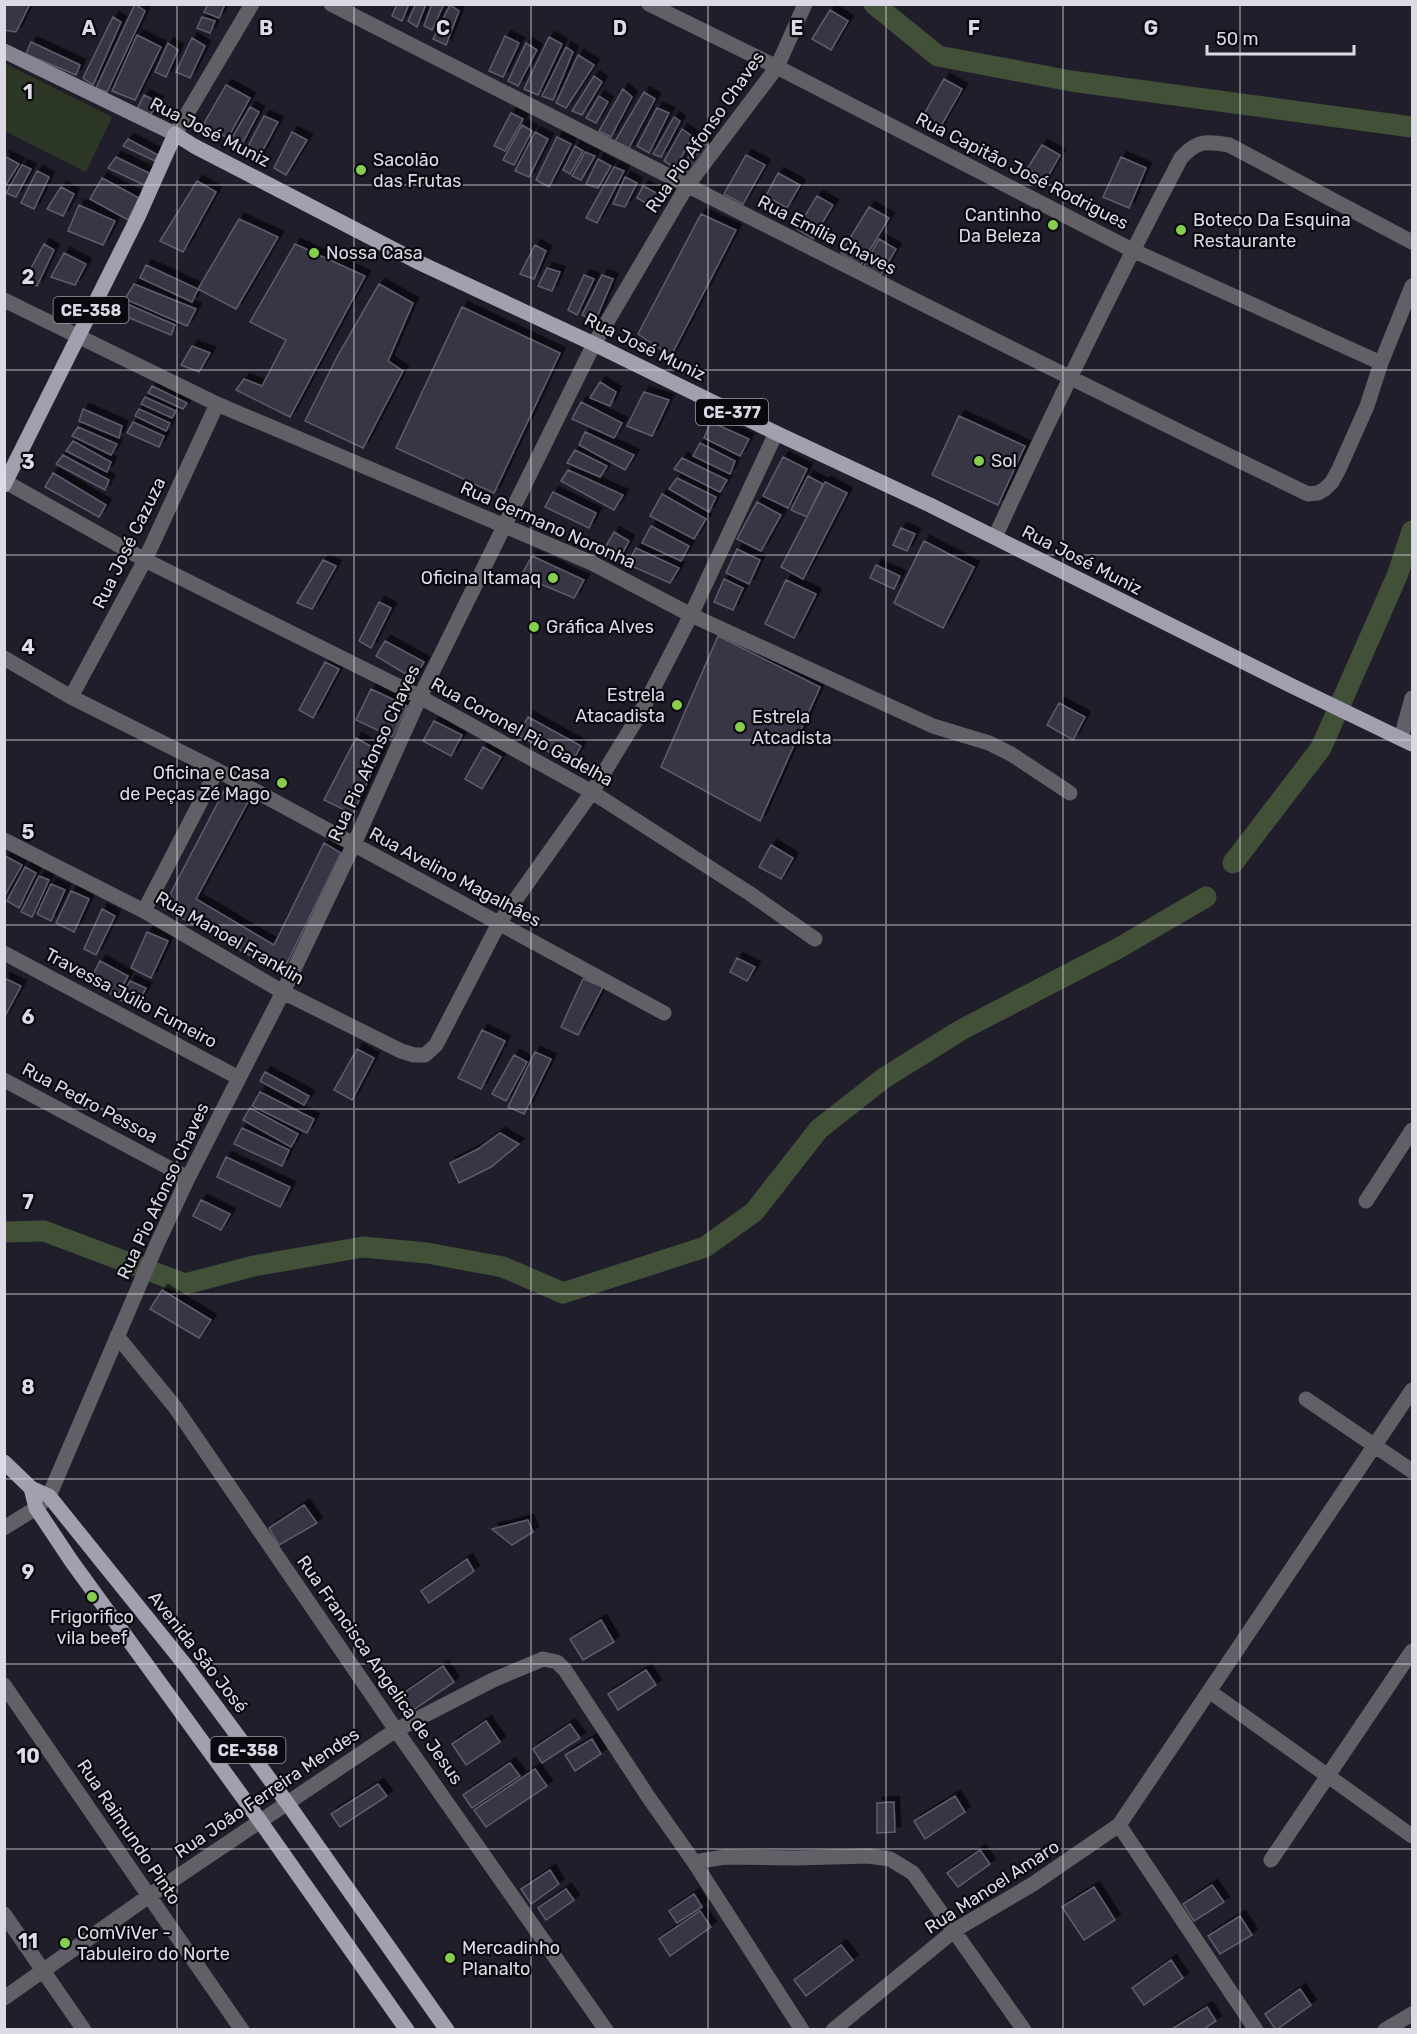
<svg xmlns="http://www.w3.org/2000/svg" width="1417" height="2034" font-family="Rubik,sans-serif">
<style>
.green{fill:#2c3725}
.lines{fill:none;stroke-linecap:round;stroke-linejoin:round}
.canal{stroke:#415037;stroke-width:21}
.building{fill:#373444;stroke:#605c6e;stroke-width:1.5;filter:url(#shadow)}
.street{stroke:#616067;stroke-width:15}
.secondary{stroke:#868490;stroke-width:15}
.primary{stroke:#a29faf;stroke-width:15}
.grid{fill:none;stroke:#dcdbe5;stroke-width:1.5;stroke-opacity:0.55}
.poi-dot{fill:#85cf4c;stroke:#0a090f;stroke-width:2}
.labels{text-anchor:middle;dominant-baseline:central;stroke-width:4.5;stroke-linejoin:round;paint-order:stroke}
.shield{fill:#0a090f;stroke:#9d9ca5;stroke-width:1.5}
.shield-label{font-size:16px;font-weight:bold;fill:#dcdbe5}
.street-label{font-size:18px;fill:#dcdbe5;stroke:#0a090f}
.poi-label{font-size:18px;fill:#dcdbe5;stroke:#0a090f;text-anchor:start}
.grid-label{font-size:20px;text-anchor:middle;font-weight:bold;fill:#dcdbe5;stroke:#0a090f;stroke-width:4.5;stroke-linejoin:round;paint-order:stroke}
</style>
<defs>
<filter id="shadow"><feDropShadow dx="5.5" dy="-5.5" stdDeviation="0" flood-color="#0009"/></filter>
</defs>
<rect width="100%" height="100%" fill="#211e2c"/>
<!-- green -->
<path class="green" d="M4,63L112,117L86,172L5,131Z"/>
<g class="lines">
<!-- canal -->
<path class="canal" d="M874,4L938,56L1071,81L1412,127
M1233,863L1321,748L1397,576L1412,531
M4,1232L44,1231L185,1284L254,1266L363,1247L427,1253L503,1267L563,1293L705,1247L754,1212L819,1129L884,1078L961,1030L1117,949L1206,897"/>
</g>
<!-- building -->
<path class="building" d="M4,4H30L16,32L4,30Z
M135,4L145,11L107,92L96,88Z
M208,4H225L219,18L204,12Z
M397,4H409L402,21L392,16Z
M416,4H426L417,27L408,21Z
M432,4H444L432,30L424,26Z
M450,5L459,11L446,45L433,39Z
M830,10L848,21L831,50L812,39Z
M113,17L121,22L93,85L83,78Z
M202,17L215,21L210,33L197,28Z
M137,35L161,47L135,100L112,91Z
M505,36L519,43L503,77L489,71Z
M549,37L562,44L538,95L524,89Z
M192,38L205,46L190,78L176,72Z
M31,42L80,65L76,75L26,54Z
M168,43L178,50L166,77L155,72Z
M526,43L537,50L518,86L508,81Z
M566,47L573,52L553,100L542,96Z
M578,55L594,65L566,108L556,103Z
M594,76L602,82L582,115L572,111Z
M944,79L962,89L937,133L919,123Z
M226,85L250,98L228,138L203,125Z
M623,89L632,97L611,137L599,131Z
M644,92L655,99L628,150L614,143Z
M144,95L158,102L147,121L134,115Z
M599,96L608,102L596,123L586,118Z
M250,107L259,112L240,148L229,143Z
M657,108L669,113L649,153L637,146Z
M511,113L523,119L505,151L494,146Z
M264,116L278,122L258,159L245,152Z
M674,117L680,121L661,157L653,154Z
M522,125L532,131L514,165L503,160Z
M682,129L693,137L675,168L664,161Z
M292,132L307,140L286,175L274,168Z
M535,132L548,139L529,177L515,171Z
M557,137L571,144L549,187L536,180Z
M128,139L158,155L155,161L123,146Z
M700,139L708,146L691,174L681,169Z
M1042,145L1060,155L1046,180L1027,169Z
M575,146L583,151L570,174L563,170Z
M585,152L595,156L581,180L572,176Z
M746,155L765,165L743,204L724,194Z
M4,156L19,164L4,188Z
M116,157L151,174L144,185L108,168Z
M1121,157L1146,168L1129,208L1103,197Z
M598,159L611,166L598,188L586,184Z
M22,165L31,169L16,197L6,193Z
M614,167L624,171L597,223L586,218Z
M37,171L49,177L34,209L21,203Z
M778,173L800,185L787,208L766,196Z
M625,177L637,183L625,207L613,204Z
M102,178L139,198L128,220L90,199Z
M197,181L216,192L183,252L160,241Z
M643,186L662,196L656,209L637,198Z
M61,187L74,194L63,216L47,209Z
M817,196L833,205L813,239L797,229Z
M79,205L115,221L103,245L68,231Z
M869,207L889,218L861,265L841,253Z
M701,214L736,230L671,356L638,334Z
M239,219L278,237L236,309L198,289Z
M879,239L896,249L881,275L864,266Z
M44,244L54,250L37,286L24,281Z
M295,244L365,276L290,417L236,390L244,379L262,386L286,340L250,322Z
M535,245L546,251L534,279L520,274Z
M64,253L86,264L75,285L51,277Z
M146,265L198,289L192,302L140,278Z
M547,268L560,272L552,291L538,286Z
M584,275L594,279L577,315L568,310Z
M602,275L613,279L595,322L582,315Z
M134,284L196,309L187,326L125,299Z
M379,284L413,303L388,361L403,371L363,448L305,421L338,355Z
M125,303L175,325L171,335L120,314Z
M462,307L560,353L494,493L396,448Z
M192,346L210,353L199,372L181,365Z
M600,382L616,392L610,406L590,398Z
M152,386L187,403L183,409L148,393Z
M644,392L669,400L652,436L627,426Z
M145,397L176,411L172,418L141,404Z
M581,402L622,423L614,438L572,419Z
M83,409L122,426L119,438L79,421Z
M139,409L170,423L166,431L135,416Z
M959,416L1025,446L998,505L932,475Z
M133,422L164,436L159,447L127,433Z
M711,422L749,439L740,456L704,438Z
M78,427L117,444L111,455L72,436Z
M585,432L634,455L625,470L579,445Z
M73,441L111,462L107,472L66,451Z
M700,443L735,461L730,474L693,456Z
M575,450L607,466L600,477L567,463Z
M63,455L109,480L105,490L56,464Z
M783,457L807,469L788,508L763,496Z
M682,458L727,480L720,492L674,469Z
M568,470L623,495L614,510L561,481Z
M53,473L106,505L99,517L45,487Z
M808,476L823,484L807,517L791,510Z
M677,478L716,497L709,512L669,489Z
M825,482L847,493L803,579L781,567Z
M553,492L596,513L589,528L545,507Z
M662,494L706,519L694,539L650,516Z
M757,502L781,515L761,551L737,539Z
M651,526L689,546L681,561L642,543Z
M901,528L915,534L907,551L893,545Z
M614,532L629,541L618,562L601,555Z
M924,541L974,567L943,628L894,603Z
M636,548L679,568L670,583L627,564Z
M737,549L760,560L749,584L726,573Z
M532,556L584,580L574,598L521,576Z
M323,560L336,566L312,609L297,603Z
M876,565L900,576L894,589L870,578Z
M724,579L743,588L733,610L714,602Z
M786,580L816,594L794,638L765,624Z
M379,602L391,608L371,648L359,641Z
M718,636L820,687L760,821L661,767Z
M385,641L424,662L414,679L376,656Z
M325,662L339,669L313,718L299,710Z
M371,689L407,706L392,737L356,720Z
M1059,703L1085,717L1073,740L1047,725Z
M528,717L581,746L571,764L518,735Z
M434,721L462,735L451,756L423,741Z
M356,738L381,752L353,814L324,800Z
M483,747L501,757L482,789L465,779Z
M226,787L249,800L196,899L274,945L324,843L341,853L282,973L163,908Z
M771,845L793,858L781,879L759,867Z
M5,856L22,865L4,897V858Z
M25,867L36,873L19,908L7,901Z
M39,876L49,880L32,917L21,912Z
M51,884L65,890L51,921L37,914Z
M71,891L89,899L74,932L56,923Z
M102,909L115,916L96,955L84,949Z
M147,932L168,941L151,978L131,968Z
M737,958L755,967L747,981L730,972Z
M100,961L128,976L117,997L89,982Z
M4,978L21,986L4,1018Z
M583,979L603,987L578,1035L561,1027Z
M130,981L146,988L136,1007L120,1000Z
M482,1030L505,1041L481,1089L458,1078Z
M357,1049L374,1058L352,1100L334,1090Z
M535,1052L551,1059L524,1114L508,1107Z
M514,1055L527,1062L506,1101L492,1094Z
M265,1072L309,1096L304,1105L260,1081Z
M260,1092L314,1119L307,1133L252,1106Z
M250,1108L298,1134L291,1147L243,1120Z
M242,1128L289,1150L282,1166L234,1144Z
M500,1133L519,1144L491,1167L459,1183L450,1163L478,1149Z
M226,1157L290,1187L280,1207L217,1177Z
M201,1200L230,1214L221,1230L193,1216Z
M162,1290L211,1320L199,1338L150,1309Z
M304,1505L317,1523L279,1545L269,1528Z
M528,1520L533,1532L512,1545L492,1529Z
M467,1559L474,1571L429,1603L421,1591Z
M601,1620L614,1642L583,1660L570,1639Z
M443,1666L454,1682L406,1715L395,1699Z
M646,1670L656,1685L618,1710L608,1694Z
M486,1721L500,1742L466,1765L452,1744Z
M570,1724L580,1738L542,1763L533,1749Z
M592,1739L601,1754L575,1771L565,1755Z
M510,1763L520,1776L472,1808L463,1795Z
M535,1769L547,1786L486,1827L474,1810Z
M378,1784L387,1796L340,1827L331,1814Z
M955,1796L965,1812L925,1839L914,1821Z
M894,1802L895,1832L877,1833V1803Z
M980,1850L990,1864L958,1887L947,1873Z
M550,1870L559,1884L531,1904L521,1889Z
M1212,1885L1224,1902L1194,1921L1183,1904Z
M1094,1887L1115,1920L1084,1940L1062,1907Z
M566,1889L574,1900L546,1920L538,1908Z
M694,1894L702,1907L677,1923L669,1911Z
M700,1911L711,1927L670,1956L659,1939Z
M1240,1916L1252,1935L1220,1954L1208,1936Z
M841,1945L853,1960L806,1996L794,1980Z
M1171,1960L1183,1978L1144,2005L1132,1988Z
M1300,1989L1311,2005L1276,2030L1265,2014Z
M1207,2007L1216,2021L1202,2030H1170Z"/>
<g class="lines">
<!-- street -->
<path class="street" d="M331,4C656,170 980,335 1308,494L1318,493L1325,489L1332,482L1339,469L1367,406L1381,363L1412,286
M649,4L777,67L1132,250L1381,363
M175,134L252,4
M4,300L217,404L592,563L691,615L933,726L989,743L1011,754L1070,793
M4,481L145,560L420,697L592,792L749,893L815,939
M995,537C1054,409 1115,283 1181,158C1197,140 1206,141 1229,145L1412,242
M4,658L71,697L217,770L664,1013
M71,697L145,560L217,404
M1401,738L1412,698
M4,840L144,911L283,992L401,1051L414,1055H425L436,1045L499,923L592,792L641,712L691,615L776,433
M144,911L217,770
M4,953L239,1078
M4,1080L188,1178
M1366,1201L1412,1130
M117,1336L175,1407L396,1730L606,2030
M1306,1399L1412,1471
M4,1528L36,1508L49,1496L157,1244L188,1178L283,992L354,844L420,697L594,344L687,186L777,67L805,4
M4,1685L149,1896L242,2030
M1209,1691L1412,1836
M1119,1825L1256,2030
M1271,1860L1412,1651
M694,1862L725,1857L795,1858L868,1856L890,1859L913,1873L1024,2030
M4,1914L84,2030
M4,1998L149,1896L396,1730L493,1680L543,1659L557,1662L565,1670L649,1798L694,1862L802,2030
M833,2030L955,1930L1033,1884L1119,1825L1412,1390
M1385,2030L1412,2014"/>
<!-- secondary -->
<path class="secondary" d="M4,51L175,134"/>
<!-- primary -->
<path class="primary" d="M4,485L138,217L175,134L194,146L420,263L594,344L776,433L930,505L1292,686L1412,744
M4,1462L31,1488L49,1496L186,1666L288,1804L447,2030
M31,1488L36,1508L72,1562L260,1821L407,2030"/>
</g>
<!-- grid -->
<path class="grid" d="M177,4V2030M354,4V2030M531,4V2030M708,4V2030M886,4V2030M1063,4V2030M1240,4V2030M4,185H1412M4,370H1412M4,555H1412M4,740H1412M4,925H1412M4,1109H1412M4,1294H1412M4,1479H1412M4,1664H1412M4,1849H1412"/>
<!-- markers -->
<g class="poi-dot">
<circle cx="361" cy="170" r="6"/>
<circle cx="1053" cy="225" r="6"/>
<circle cx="1181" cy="230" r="6"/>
<circle cx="314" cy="253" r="6"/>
<circle cx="979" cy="461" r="6"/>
<circle cx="553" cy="578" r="6"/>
<circle cx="534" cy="627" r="6"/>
<circle cx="677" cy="705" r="6"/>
<circle cx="740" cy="727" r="6"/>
<circle cx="282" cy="783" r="6"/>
<circle cx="92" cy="1597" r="6"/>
<circle cx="65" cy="1943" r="6"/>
<circle cx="450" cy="1958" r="6"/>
</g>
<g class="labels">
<!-- shield labels -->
<g class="shield">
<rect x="53.5" y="297" width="75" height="26" rx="4.5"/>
<rect x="696" y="399" width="72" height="26" rx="4.5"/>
<rect x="210.5" y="1737" width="75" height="26" rx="4.5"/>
</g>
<g class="shield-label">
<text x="91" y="310">CE-358</text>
<text x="732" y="412">CE-377</text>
<text x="248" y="1750">CE-358</text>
</g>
<!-- street labels -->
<g class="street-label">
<text transform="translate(210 132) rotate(27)">Rua José Muniz</text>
<text transform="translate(705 132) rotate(-55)">Rua Pio Afonso Chaves</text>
<text transform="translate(1022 171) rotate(27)">Rua Capitão José Rodrigues</text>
<text transform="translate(827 235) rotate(27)">Rua Emília Chaves</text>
<text transform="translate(645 347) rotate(26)">Rua José Muniz</text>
<text transform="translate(548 525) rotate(24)">Rua Germano Noronha</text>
<text transform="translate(129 543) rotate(-64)">Rua José Cazuza</text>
<text transform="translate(1082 560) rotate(27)">Rua José Muniz</text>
<text transform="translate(522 732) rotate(29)">Rua Coronel Pio Gadelha</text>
<text transform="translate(374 753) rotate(-65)">Rua Pio Afonso Chaves</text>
<text transform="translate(455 877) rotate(28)">Rua Avelino Magalhães</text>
<text transform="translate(230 938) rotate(30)">Rua Manoel Franklin</text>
<text transform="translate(131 998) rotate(28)">Travessa Júlio Fumeiro</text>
<text transform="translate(90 1103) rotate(28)">Rua Pedro Pessoa</text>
<text transform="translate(163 1191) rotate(-65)">Rua Pio Afonso Chaves</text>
<text transform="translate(198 1652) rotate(52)">Avenida São José</text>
<text transform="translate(380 1670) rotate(55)">Rua Francisca Angelica de Jesus</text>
<text transform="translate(267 1793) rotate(-34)">Rua João Ferreira Mendes</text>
<text transform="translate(129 1832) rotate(56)">Rua Raimundo Pinto</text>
<text transform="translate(992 1887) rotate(-33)">Rua Manoel Amaro</text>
</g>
<!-- poi labels -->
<g class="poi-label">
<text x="373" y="160">Sacolão<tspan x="373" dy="21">das Frutas</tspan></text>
<text x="1041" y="215" text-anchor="end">Cantinho<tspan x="1041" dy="21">Da Beleza</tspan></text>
<text x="1193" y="220">Boteco Da Esquina<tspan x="1193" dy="21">Restaurante</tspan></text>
<text x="326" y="253">Nossa Casa</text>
<text x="991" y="461">Sol</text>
<text x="541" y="578" text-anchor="end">Oficina Itamaq</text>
<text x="546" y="627">Gráfica Alves</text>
<text x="665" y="695" text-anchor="end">Estrela<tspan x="665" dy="21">Atacadista</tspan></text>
<text x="752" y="717">Estrela<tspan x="752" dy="21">Atcadista</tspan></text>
<text x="270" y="773" text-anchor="end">Oficina e Casa<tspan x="270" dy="21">de Peças Zé Mago</tspan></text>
<text x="92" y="1617" text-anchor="middle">Frigorifico<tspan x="92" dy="21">vila beef</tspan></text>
<text x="77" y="1933">ComViVer -<tspan x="77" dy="21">Tabuleiro do Norte</tspan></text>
<text x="462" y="1948">Mercadinho<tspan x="462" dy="21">Planalto</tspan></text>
</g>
</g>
<g class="grid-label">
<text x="89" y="35">A</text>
<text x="266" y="35">B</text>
<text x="443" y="35">C</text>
<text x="620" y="35">D</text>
<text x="797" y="35">E</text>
<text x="974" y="35">F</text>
<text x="1151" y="35">G</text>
<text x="28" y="99">1</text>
<text x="28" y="284">2</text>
<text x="28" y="469">3</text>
<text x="28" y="654">4</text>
<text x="28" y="839">5</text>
<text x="28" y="1024">6</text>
<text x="28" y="1209">7</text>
<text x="28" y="1394">8</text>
<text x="28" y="1579">9</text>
<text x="28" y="1763">10</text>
<text x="28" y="1948">11</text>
</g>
<!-- border -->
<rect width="1417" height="2034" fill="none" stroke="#dcdbe5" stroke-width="12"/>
<!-- scale -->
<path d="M1207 45v9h147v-9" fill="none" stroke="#dcdbe5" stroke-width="3"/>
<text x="1216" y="45" font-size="18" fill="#dcdbe5" stroke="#0a090f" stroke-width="4.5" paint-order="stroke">50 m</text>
</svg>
